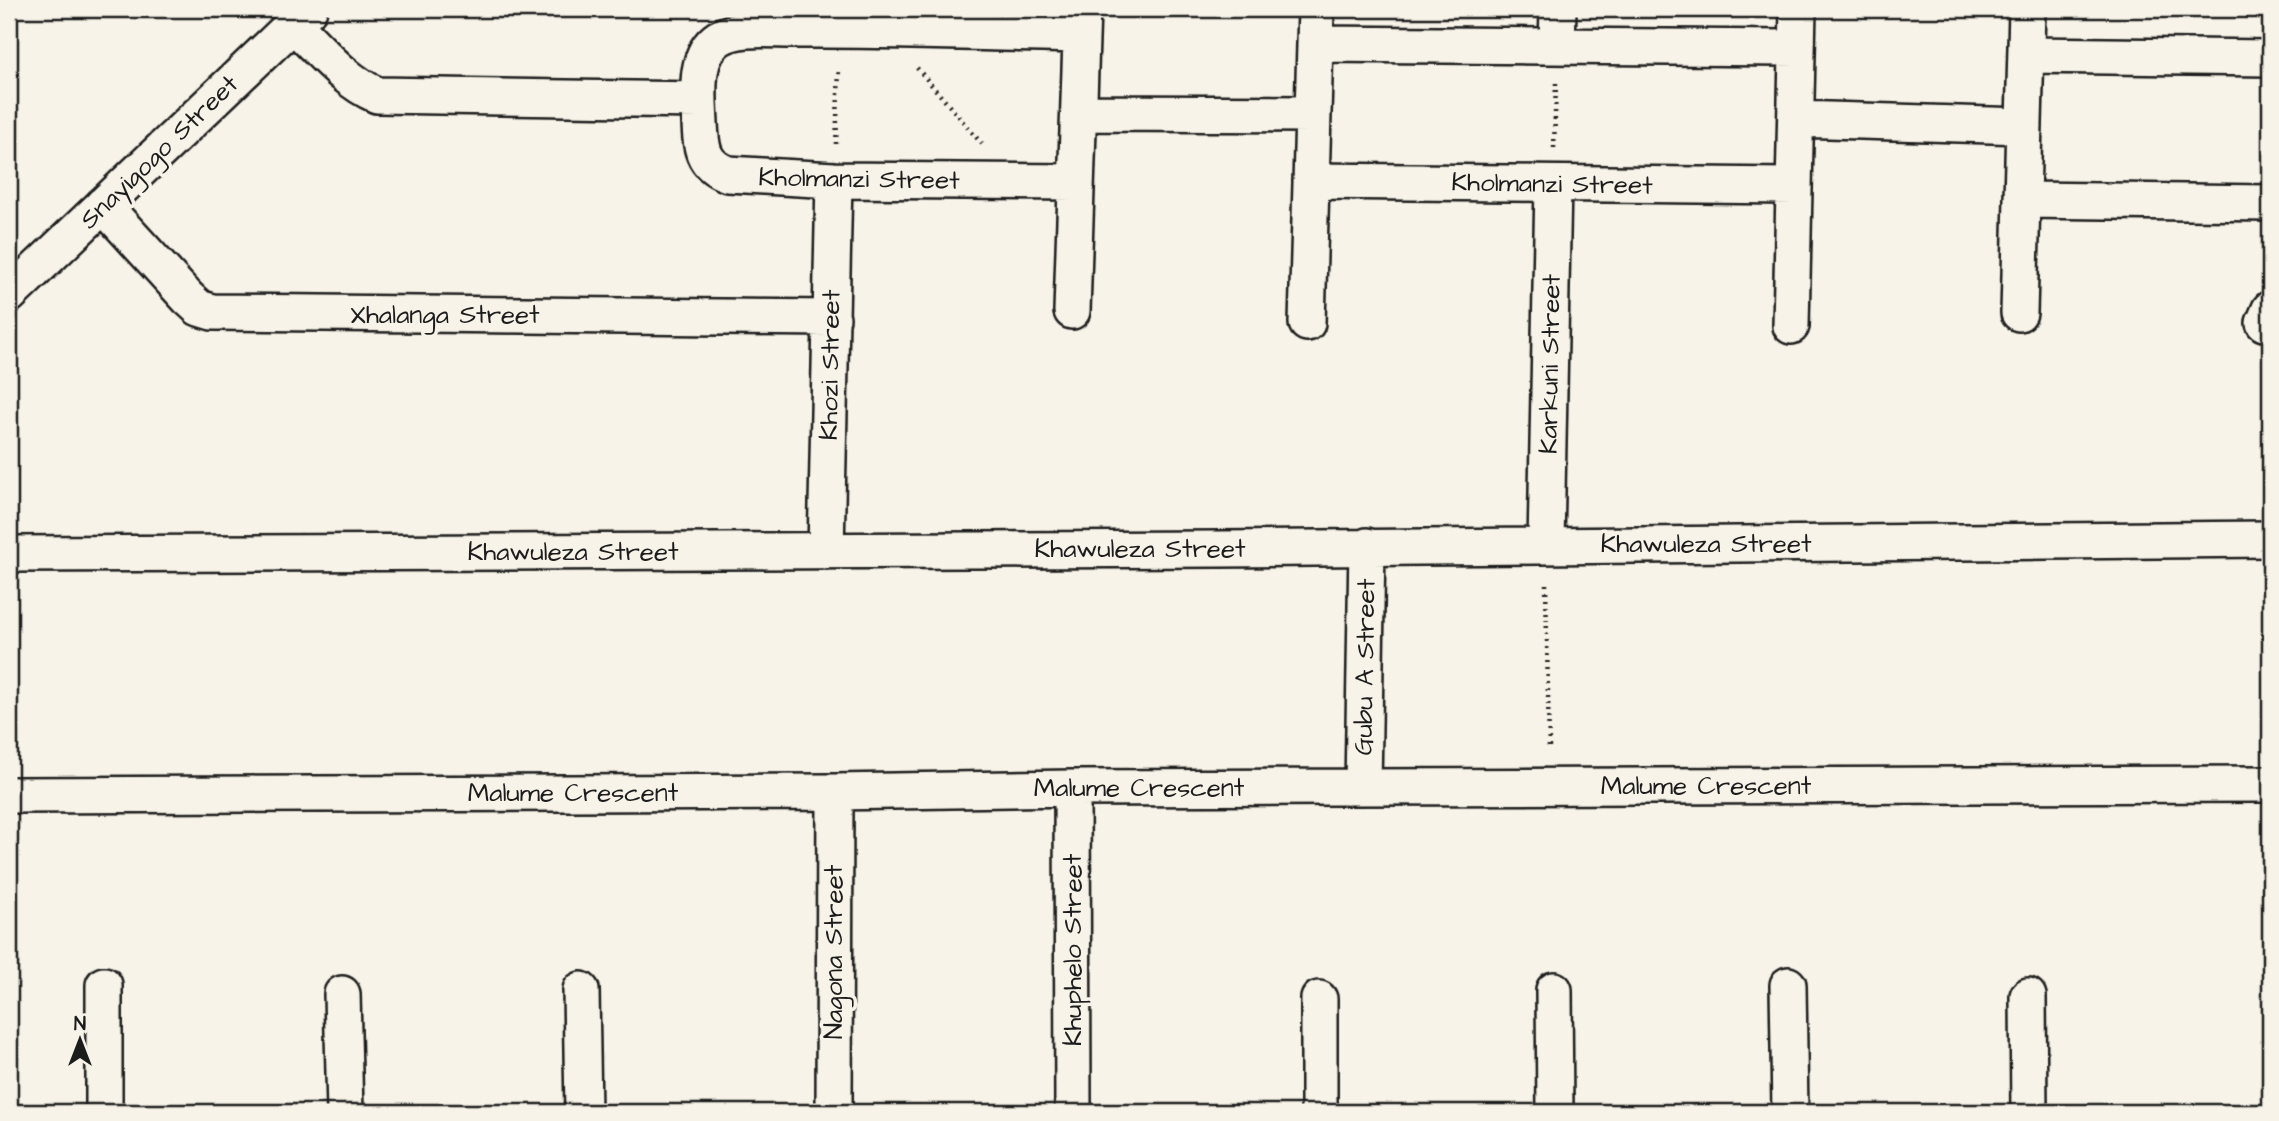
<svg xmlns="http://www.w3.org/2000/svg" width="2279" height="1121" font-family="'Architects Daughter',sans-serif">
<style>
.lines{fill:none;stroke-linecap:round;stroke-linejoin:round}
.minor-casing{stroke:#1c1c1c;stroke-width:40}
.path{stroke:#1c1c1c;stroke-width:4.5;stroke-dasharray:2 5;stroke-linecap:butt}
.minor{stroke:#f7f3e8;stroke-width:35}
.labels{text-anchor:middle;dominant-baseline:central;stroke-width:7;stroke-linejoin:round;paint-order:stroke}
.street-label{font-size:26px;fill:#1c1c1c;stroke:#f7f3e8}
</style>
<rect width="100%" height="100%" fill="#f7f3e8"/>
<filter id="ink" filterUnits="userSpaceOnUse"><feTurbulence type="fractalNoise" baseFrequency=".0143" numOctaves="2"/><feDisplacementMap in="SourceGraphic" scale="14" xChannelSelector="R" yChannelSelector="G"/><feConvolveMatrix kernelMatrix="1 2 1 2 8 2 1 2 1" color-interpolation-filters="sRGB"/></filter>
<g filter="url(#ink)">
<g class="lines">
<defs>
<path id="minor" d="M293,24C319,49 344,81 377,95L699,100
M1315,44L1797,48
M1557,46L1558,9
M2026,55L2270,58
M1079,113L1312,114
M1796,119L2024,126
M1311,181L1794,186
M1076,182L834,180L728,174C702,165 701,147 700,123C699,96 693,55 719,38C740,25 775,31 798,30C893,29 987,33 1081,35
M2023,200L2270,203
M103,205L188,298L199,308L212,312L832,318
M9,295L309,9
M1072,311L1082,9
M2019,313L2027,9
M1307,323L1316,9
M2264,323L2270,309
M1791,326L1798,9
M1546,545L1553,184
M826,551L834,180
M9,554L1220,549L2270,539
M1363,787L1367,546
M1072,788L1073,1112
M9,795L835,792L1072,788L2270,784
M104,985V1112
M1788,985L1790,1112
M581,990L583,1112
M1554,990L1555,1112
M342,994L345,1112
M2028,996L2029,1112
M1319,999V1112
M834,1112L835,792"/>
</defs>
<!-- minor casing -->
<use href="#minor" class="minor-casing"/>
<!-- path -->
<path class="path" d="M917,68L982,144
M836,144L839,69
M1554,148L1556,83
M1546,584L1549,750"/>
<!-- minor -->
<use href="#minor" class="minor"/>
</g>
</g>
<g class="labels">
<!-- street labels -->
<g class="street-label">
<text transform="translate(159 152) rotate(-44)">Snayigogo Street</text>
<text transform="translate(859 179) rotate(1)">Kholmanzi Street</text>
<text transform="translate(1552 184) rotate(1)">Kholmanzi Street</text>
<text x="445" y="315">Xhalanga Street</text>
<text transform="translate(1550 364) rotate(-89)">Karkuni Street</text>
<text transform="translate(830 365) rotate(-89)">Khozi Street</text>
<text x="1706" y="544">Khawuleza Street</text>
<text x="1140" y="549">Khawuleza Street</text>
<text x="573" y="552">Khawuleza Street</text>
<text transform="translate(1365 667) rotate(-89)">Gubu A Street</text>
<text x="1706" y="786">Malume Crescent</text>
<text x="1139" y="788">Malume Crescent</text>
<text x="573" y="793">Malume Crescent</text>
<text transform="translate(1073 950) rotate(-90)">Khuphelo Street</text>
<text transform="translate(834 952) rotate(-90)">Nagona Street</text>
</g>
</g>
<!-- margin -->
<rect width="2279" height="1121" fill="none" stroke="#f7f3e8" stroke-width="35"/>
<rect x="18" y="18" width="2244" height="1086" fill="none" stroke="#1c1c1c" stroke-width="2.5" filter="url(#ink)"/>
<!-- north arrow -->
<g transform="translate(80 1040)" stroke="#f7f3e8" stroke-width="5" paint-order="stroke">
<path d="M0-5L12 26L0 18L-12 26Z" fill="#1c1c1c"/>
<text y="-10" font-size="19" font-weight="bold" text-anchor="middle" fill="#1c1c1c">N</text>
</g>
</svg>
